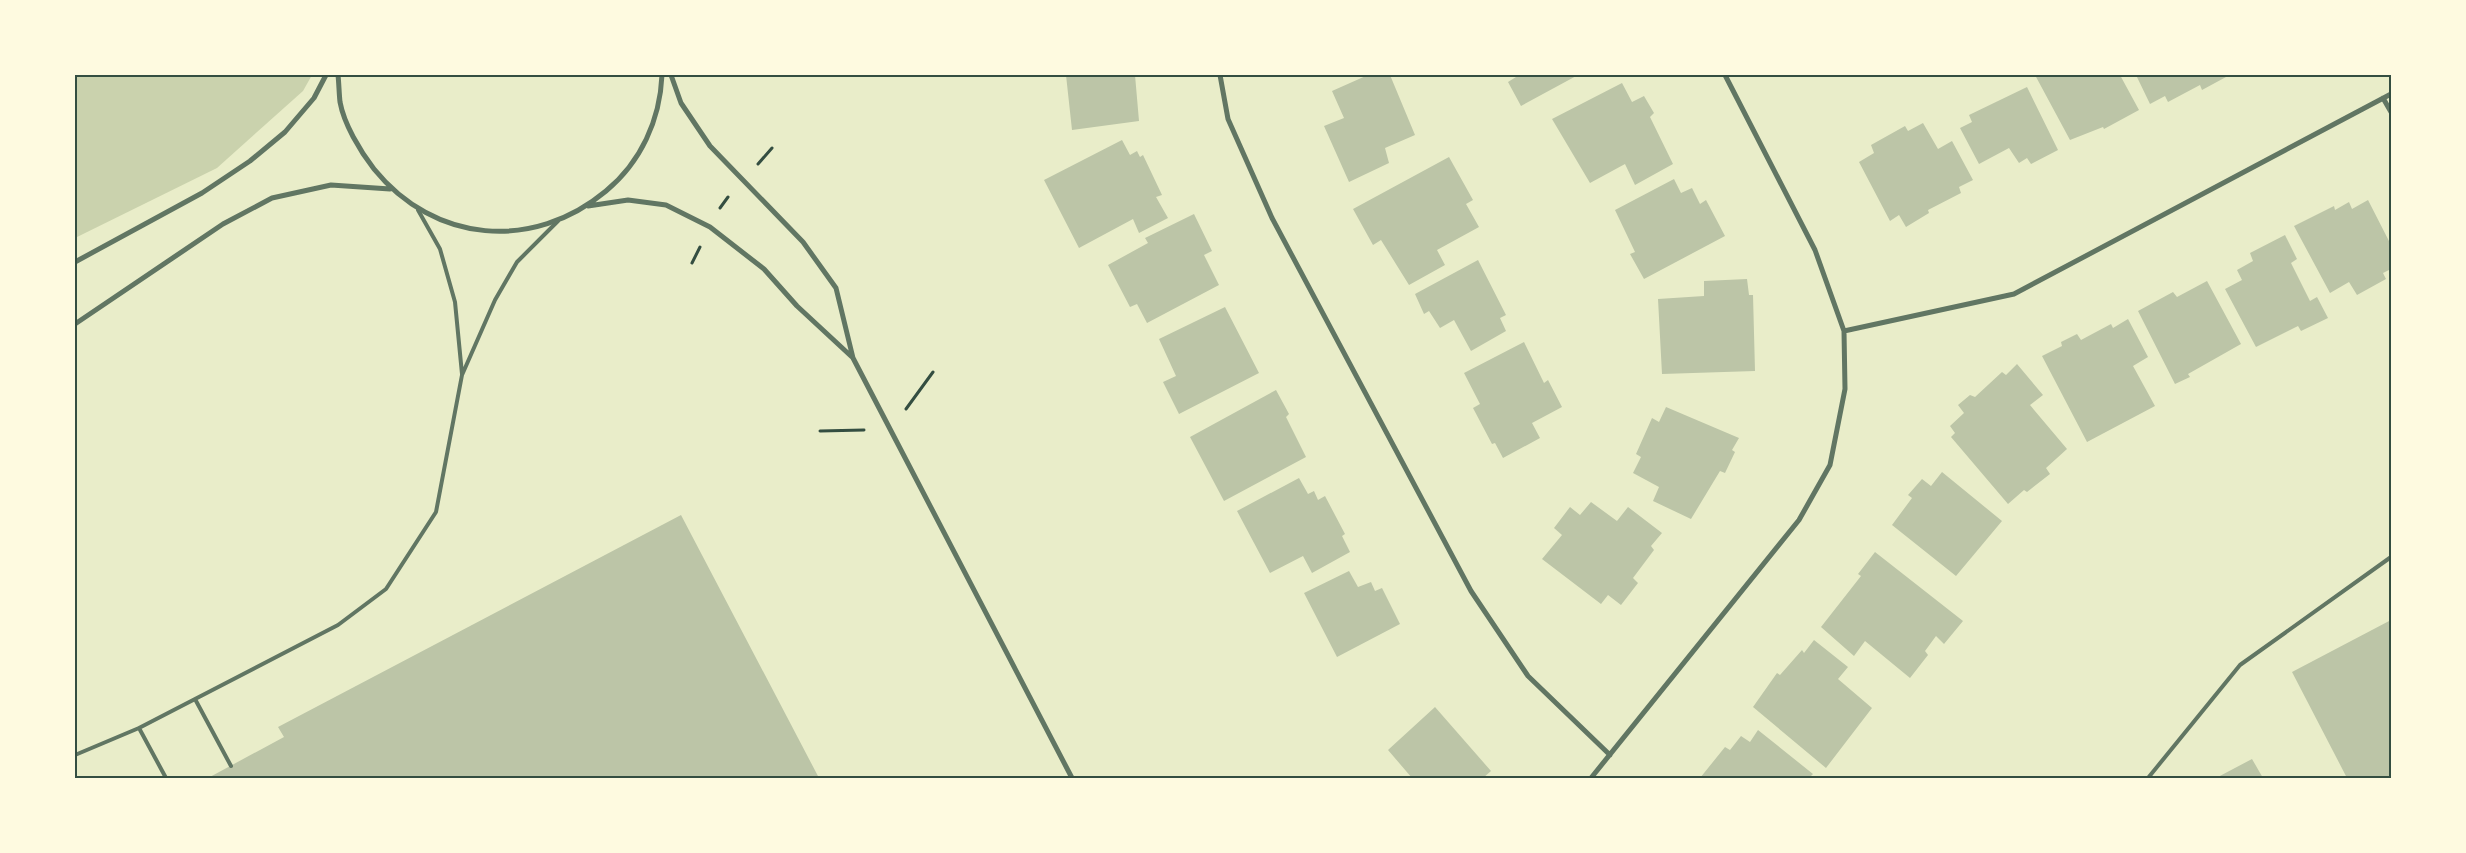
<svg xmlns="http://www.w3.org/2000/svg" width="2466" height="853" font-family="Barlow,sans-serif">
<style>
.green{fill:#cad2ad}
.building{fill:#bcc5a7}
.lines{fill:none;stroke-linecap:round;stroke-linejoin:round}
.path{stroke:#344e41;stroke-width:3}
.service{stroke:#617663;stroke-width:4}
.minor{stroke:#617663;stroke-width:5}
.neatline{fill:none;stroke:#344e41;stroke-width:2}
</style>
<rect width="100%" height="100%" fill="#e9edc9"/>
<!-- green -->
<path class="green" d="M75,75H312L303,91L217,168L75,238Z"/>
<!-- building -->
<path class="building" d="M1066,75H1135L1139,121L1072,130Z
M1368,75H1390L1415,135L1385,148L1389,163L1349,182L1324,126L1344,118L1332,91Z
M1515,75H1578L1521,106L1508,82L1516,77Z
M2035,75H2120L2139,110L2104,129L2103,127L2070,140Z
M2136,75H2225L2226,77L2202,90L2200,85L2168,102L2165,96L2150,104Z
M1622,83L1632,102L1644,96L1654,113L1650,117L1673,164L1635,185L1625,164L1590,183L1552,119Z
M2027,87L2058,150L2031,164L2027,158L2019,163L2009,148L1979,164L1960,128L1972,122L1969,115Z
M1923,123L1938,149L1952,141L1973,180L1959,187L1961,193L1928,210L1929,213L1906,227L1899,215L1890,221L1859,162L1874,153L1871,145L1905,126L1908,131Z
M1122,140L1130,155L1137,151L1140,157L1143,155L1162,195L1156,197L1168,218L1139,233L1133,219L1079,248L1044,180Z
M1449,157L1473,200L1466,204L1479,227L1437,250L1445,265L1409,285L1381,240L1373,245L1353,209Z
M1674,179L1681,193L1692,188L1700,204L1706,200L1725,236L1644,279L1630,254L1635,252L1615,210Z
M2368,200L2391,245V269L2383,273L2386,279L2357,295L2349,282L2330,293L2294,226L2334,206L2335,210L2349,202L2352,209Z
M1194,214L1212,251L1204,255L1219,285L1147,323L1137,304L1130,307L1108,265L1148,243L1145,238Z
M2285,235L2297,259L2291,263L2310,301L2317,297L2328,318L2301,331L2298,326L2256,347L2225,289L2242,280L2237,270L2253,261L2250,253Z
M1478,260L1506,315L1500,318L1506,331L1471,351L1454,320L1440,328L1429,311L1424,314L1415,294Z
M1747,279L1749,295H1753L1755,371L1662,374L1658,299L1704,296V281Z
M2207,281L2241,344L2188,374L2190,377L2175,384L2138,311L2173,292L2177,297Z
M1225,307L1259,373L1179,414L1163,382L1176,376L1159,339Z
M2128,319L2148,357L2133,366L2155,406L2087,442L2042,356L2062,346L2061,342L2077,334L2081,340L2111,324L2113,328Z
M1524,342L1544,383L1548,380L1562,407L1532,423L1540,438L1503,458L1495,443L1492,444L1473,408L1480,404L1464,373Z
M2017,364L2043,395L2030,405L2067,449L2046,468L2050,474L2027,492L2024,490L2008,504L1951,437L1955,433L1950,426L1964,413L1958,405L1970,395L1975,397L2002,372L2006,375Z
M1276,390L1289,414L1286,417L1306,457L1224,501L1190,437Z
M1666,407L1739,438L1732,450L1735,452L1725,473L1720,471L1691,519L1653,501L1659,487L1633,473L1641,457L1636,454L1652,418L1659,422Z
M1942,472L2002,521L1956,576L1892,525L1912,498L1908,495L1922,479L1931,486Z
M1299,478L1308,494L1314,491L1318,500L1325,496L1345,534L1342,536L1350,552L1312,573L1303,556L1270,573L1237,511Z
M1591,502L1617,521L1628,507L1662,533L1651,546L1654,550L1633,578L1638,583L1621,605L1608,595L1601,604L1542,559L1562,535L1554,528L1570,507L1580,515Z
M681,515L819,778H208L284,737L278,727Z
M1875,552L1963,621L1944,644L1936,636L1925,651L1928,655L1910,678L1865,641L1854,656L1821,627L1861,576L1858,574Z
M1349,571L1358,587L1371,582L1375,591L1382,588L1400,624L1337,657L1304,593Z
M2391,620V778H2347L2292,672Z
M1814,640L1848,667L1838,679L1872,708L1826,768L1753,707L1777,673L1780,675L1802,650L1804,653Z
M1435,707L1491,771L1483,778H1412L1388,750Z
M1758,730L1813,774L1809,778H1700L1725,747L1730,750L1741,736L1750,742Z
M2252,759L2263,778H2216Z"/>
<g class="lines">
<!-- path -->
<path class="path" d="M758,164L772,148
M720,208L728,197
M692,263L700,247
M906,409L933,372
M820,431L864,430"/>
<!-- service -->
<path class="service" d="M418,210L440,249L455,302L462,374
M195,699L231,766
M139,728L166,778
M75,755L139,728L338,625L386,589L436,512L462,375L495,300L517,262L558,221
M2148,778L2240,665L2391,557"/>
<!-- minor -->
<path class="minor" d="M338,75C339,84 339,93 340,102C344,124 360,151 374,169C434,243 533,252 606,191C641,162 660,120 662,75
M671,75L681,103L710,146L803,242L836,288L853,358L1072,778
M1220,75L1228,119L1272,218L1471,591L1528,676L1610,755
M2383,98L2391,112
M588,206L628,200L666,205L710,227L764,269L797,306L852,357
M75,262L202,193L250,161L285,132L314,98L326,75
M75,324L223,224L272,198L331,185L390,189
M1844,331L2014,294L2391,94
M1591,778L1799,520L1830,465L1845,389L1844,331L1815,250L1725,75"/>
</g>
<!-- border -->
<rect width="2466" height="853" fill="none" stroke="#fefae0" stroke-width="152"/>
<rect x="76" y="76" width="2314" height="701" class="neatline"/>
</svg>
